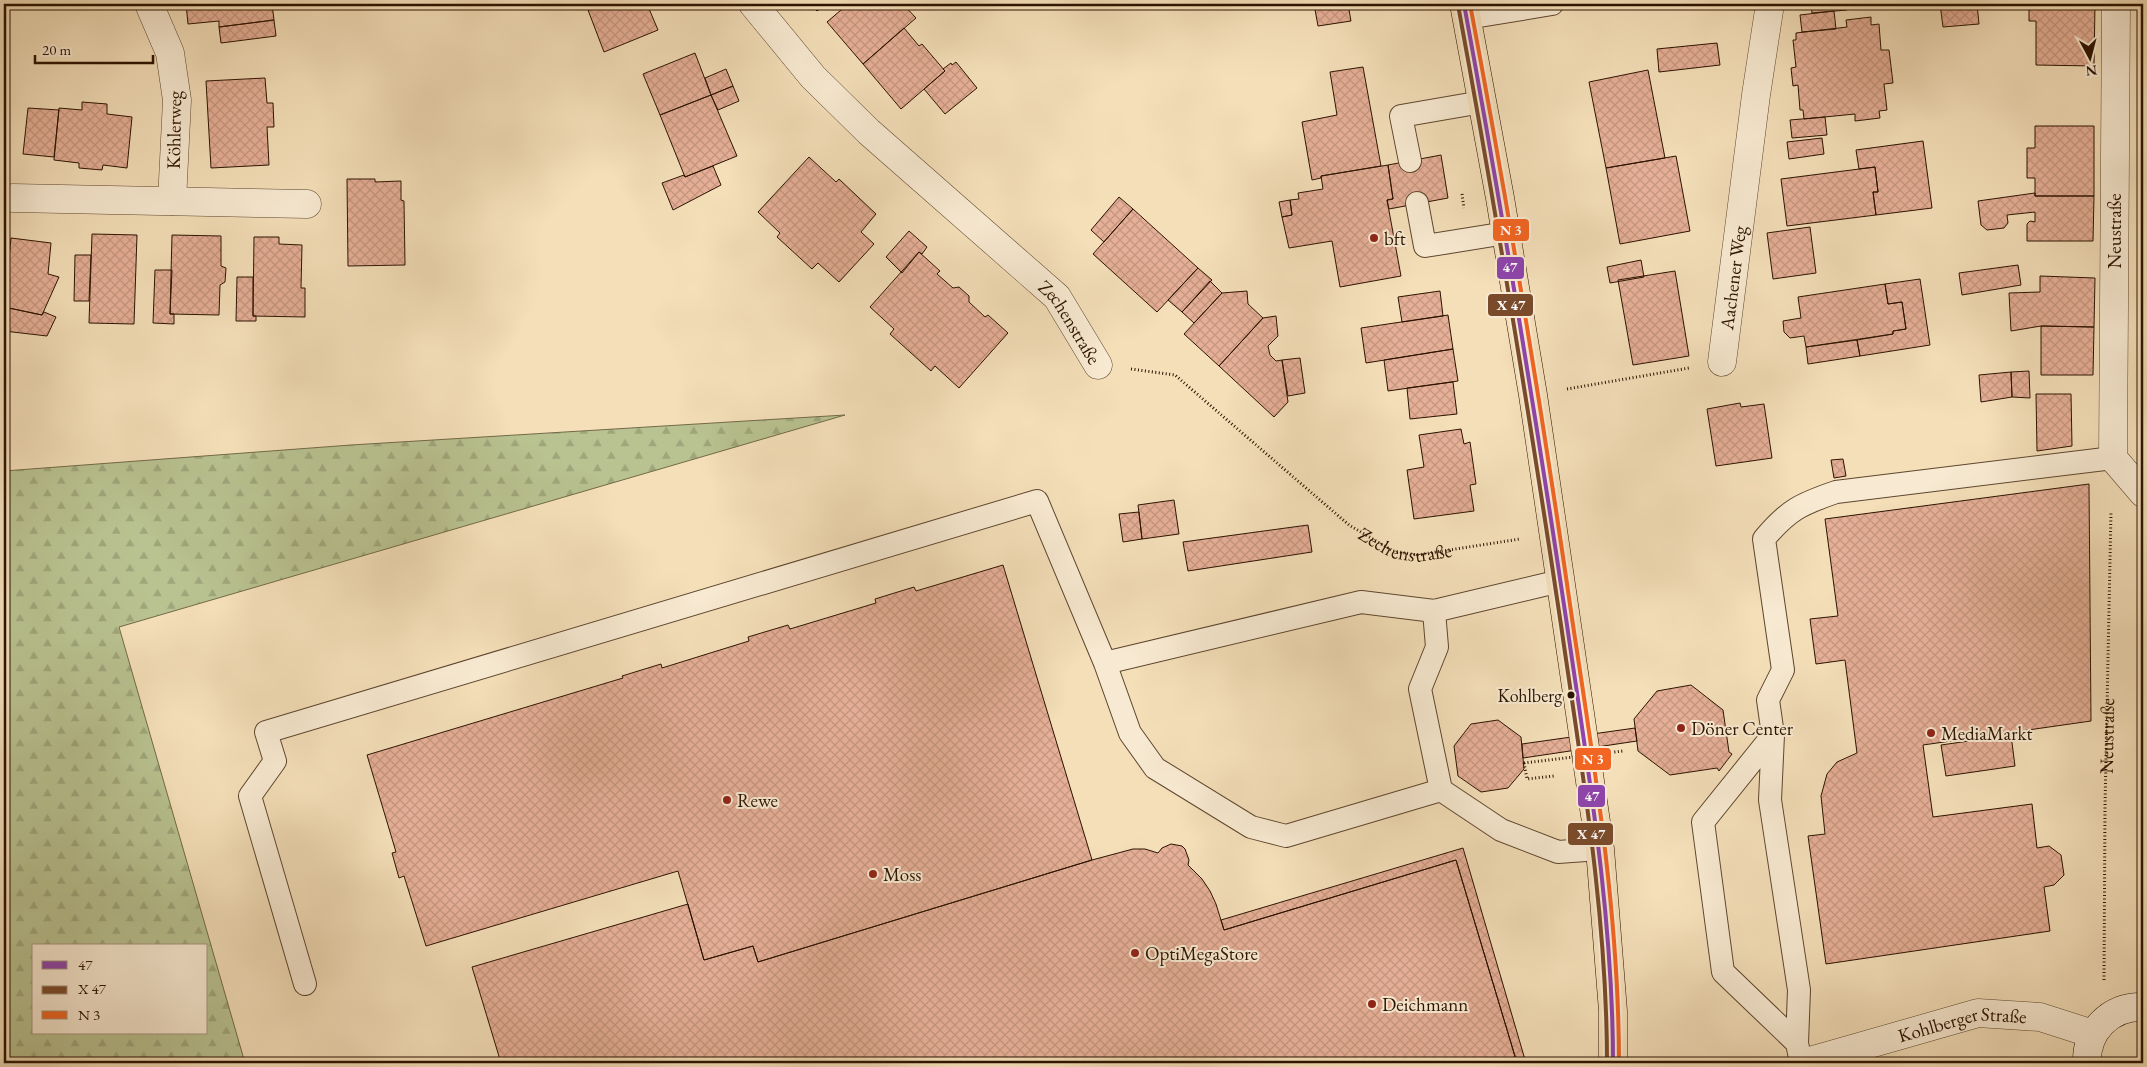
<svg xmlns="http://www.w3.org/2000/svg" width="2147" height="1067" font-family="'EB Garamond',serif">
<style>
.forest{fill:url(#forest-firs);stroke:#726a48;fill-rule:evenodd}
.building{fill:url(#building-cross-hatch);stroke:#2c1300}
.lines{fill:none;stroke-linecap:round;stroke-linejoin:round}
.lane-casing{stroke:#5e462e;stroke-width:24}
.street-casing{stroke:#5e462e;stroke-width:29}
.secondary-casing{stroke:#2c1300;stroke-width:29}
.primary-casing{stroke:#2c1300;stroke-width:29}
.path{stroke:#2c1300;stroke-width:3;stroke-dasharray:1 2.5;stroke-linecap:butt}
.lane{stroke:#f8ead2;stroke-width:22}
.street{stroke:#f8ead2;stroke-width:28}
.secondary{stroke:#f8ead2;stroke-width:28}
.primary{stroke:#f4dfb9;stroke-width:28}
.path-bridge{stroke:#2c1300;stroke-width:3;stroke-dasharray:1 2.5;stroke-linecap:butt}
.bus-1-casing{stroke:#f8ead2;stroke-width:8}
.bus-2-casing{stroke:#f8ead2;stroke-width:8}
.bus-3-casing{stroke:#f8ead2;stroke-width:8}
.bus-1{stroke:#8e44ad;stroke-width:4}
.bus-2{stroke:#7a4b2a;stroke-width:4}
.bus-3{stroke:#f26522;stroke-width:4}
.poi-dot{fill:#8f2418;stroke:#f8ead2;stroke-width:2}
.bus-dot{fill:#2c1300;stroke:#f8ead2;stroke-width:2}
.labels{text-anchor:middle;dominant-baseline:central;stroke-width:4;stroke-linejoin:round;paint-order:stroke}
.bus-label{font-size:18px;fill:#2c1300;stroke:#f8ead2;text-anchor:end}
.street-label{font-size:19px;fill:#2c1300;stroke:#f8ead2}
.poi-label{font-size:19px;fill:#2c1300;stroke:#f8ead2;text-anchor:start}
.line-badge{stroke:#f8ead2;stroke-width:2}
.badge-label{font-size:14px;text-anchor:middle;font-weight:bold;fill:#fff}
</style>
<defs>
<pattern id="forest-firs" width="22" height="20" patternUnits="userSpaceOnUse" patternTransform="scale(1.25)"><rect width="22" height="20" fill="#b9c291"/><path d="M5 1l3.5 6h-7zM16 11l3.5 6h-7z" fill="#9fa67b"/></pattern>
<pattern id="building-cross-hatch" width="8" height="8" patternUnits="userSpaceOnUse" patternTransform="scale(1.25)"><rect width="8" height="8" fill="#e6af97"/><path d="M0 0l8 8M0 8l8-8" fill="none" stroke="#c59680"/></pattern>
</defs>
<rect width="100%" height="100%" fill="#f4dfb9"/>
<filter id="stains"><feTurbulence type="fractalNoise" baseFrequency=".004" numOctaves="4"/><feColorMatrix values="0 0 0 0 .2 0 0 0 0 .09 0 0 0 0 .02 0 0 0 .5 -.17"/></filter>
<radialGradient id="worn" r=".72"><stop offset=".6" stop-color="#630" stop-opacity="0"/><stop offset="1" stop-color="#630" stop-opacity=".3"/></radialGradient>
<!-- forest -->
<path class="forest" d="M845,415L119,627L245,1063H4V471L351,445ZM34,946H206V1033H34Z"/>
<!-- building -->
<path class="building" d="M186,4H272L274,20L219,27V21L188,24Z
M585,4H604L588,10Z
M604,4H647L658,30L604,52L588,10Z
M810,4H826L817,11Z
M848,4H884L886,7L890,4H903L916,18L863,64L827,22Z
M1314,4H1348L1351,21L1318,26Z
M1811,4H1846L1847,10L1812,13Z
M1940,4H1977L1979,24L1943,27Z
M2029,4H2095L2094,66L2036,65V21H2029Z
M1834,11L1836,29L1802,32L1800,15Z
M1871,17V25L1879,24L1881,50H1889L1893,83L1884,84L1887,110L1879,111L1880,118L1855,121V114L1804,119L1803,110H1800L1798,85L1793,86L1791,68L1796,67L1793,40H1796V33L1847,27L1846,20Z
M274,20L276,36L221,43L219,27Z
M904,28L919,46L922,44L945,71L901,109L863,64Z
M1717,43L1720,65L1659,72L1657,49Z
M695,53L711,95L660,115L643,74Z
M956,62L977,88L945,114L924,89L945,71L943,69L951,63L952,65Z
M1363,67L1381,166L1321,176V178L1312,180L1302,122L1337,115L1330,72Z
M726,69L733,86L711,95L705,78Z
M1648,70L1665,158L1606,168L1589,82Z
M265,78L267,103H273L274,127H267L269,165L211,168L206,81Z
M733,86L739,101L718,110L711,95Z
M711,95L737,156L685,177L660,115Z
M82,102L107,104V114L132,117L127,168L103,165L102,170L79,168V163L54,160L59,108L82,110Z
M28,108L59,110L54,157L23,154Z
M1825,117L1827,135L1792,138L1790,120Z
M2035,126H2094V196H2035V178H2027V148H2035Z
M1822,138L1824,154L1789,159L1787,142Z
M1923,141L1932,208L1876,215L1873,192H1878L1875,167L1859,169L1856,150Z
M1441,155L1448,198L1389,209L1387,200L1393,199L1388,165Z
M1676,156L1690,231L1620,244L1606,168Z
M809,157L836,182L839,179L876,214L861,232L874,244L839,282L818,263L812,269L777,237L780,233L758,212Z
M1388,165L1393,199L1387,200L1401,276L1340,287L1332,241L1289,248L1282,217L1292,215L1290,200L1299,199L1298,193L1323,189L1321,176Z
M713,166L721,185L673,210L662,183L684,175L685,177Z
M1875,167L1878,192H1873L1876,215L1787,226L1781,179Z
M347,179H375V182L401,181V200L404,201L405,265L348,266Z
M2035,193V196H2094L2093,241H2027V224L2030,221L2035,222V212L2007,215L2008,223L2004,228L1987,230L1981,225L1978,201Z
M1119,197L1133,209L1104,242L1091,230Z
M1290,200L1292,215L1282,217L1279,202Z
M1133,209L1198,268L1157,312L1093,254Z
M1810,227L1816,273L1773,279L1767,233Z
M909,231L927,247L922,254L919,252L902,273L886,257Z
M92,234L137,235L134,324L89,323Z
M172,235L221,236V266L226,268L225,282L220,285L219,315L170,314Z
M254,237H279V244L302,245L301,288H305V317L253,316Z
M11,238L51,243L48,274L59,277L42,315L4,307Z
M919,252L940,271L937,274L953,288L959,287L969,296V302L985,317L988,315L1008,333L959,388L935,366L931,371L890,334L894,329L870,307Z
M4,254H9L4,301Z
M75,255H91L89,301H74Z
M1641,260L1644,277L1610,283L1607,267Z
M2018,265L2021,285L1962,295L1959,273Z
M1198,268L1212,280L1182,312L1168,300Z
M155,270H172L170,314H174V324L153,323Z
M1675,271L1689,356L1633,365L1618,280Z
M2040,276L2095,278L2094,327L2041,326L2011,331L2009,293L2040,292Z
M237,277H253V316H256V321H236Z
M1920,279L1930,345L1860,356L1857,340L1893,334V331L1906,329L1902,302L1888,304L1885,284Z
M1210,281L1222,293L1194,323L1182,312Z
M1885,284L1888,304L1902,302L1906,329L1893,331V334L1806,347L1804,336L1790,338L1784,332L1783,321L1801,318L1798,297Z
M1247,291L1248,304L1263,318L1219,366L1184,334L1222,293Z
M1440,291L1443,316L1402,322L1398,297Z
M4,307L42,315L44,312L56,317L47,336L4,331Z
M1448,315L1453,349L1366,363L1361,328Z
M1276,316L1278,336L1268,346L1270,355L1276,361L1282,360L1288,402L1274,417L1219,366L1263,318Z
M2041,326L2094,327L2093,375H2041Z
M1857,340L1860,356L1808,364L1806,347Z
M1453,349L1458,381L1388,391L1384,360Z
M1300,358L1305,393L1288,396L1282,360Z
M2029,371L2030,398L2012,397L2011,372Z
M2011,372L2012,397L1981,402L1979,375Z
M1453,382L1457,414L1410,419L1407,388Z
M2036,394H2071L2072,446L2037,451Z
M1740,403L1741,407L1764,404L1772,458L1716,466L1707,409Z
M1461,429L1464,444L1470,442L1476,484L1470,485L1474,511L1414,519L1407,470L1424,467L1419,435Z
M1843,459L1846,476L1834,478L1831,460Z
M2089,484L2091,721L1923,745L1933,817L2032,804L2037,848L2049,846L2061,855L2064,875L2054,885L2044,887L2050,931L1826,964L1808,836L1825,834L1821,796L1827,774L1837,762L1857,753L1845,660L1816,664L1810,619L1838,616L1825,519Z
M1174,500L1179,534L1142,539L1138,505Z
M1139,512L1142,539L1123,542L1119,514Z
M1308,525L1312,552L1188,571L1183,542Z
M1003,565L1092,860L758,962L753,946L704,960L678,871L426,946L404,876L399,878L392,853L396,852L367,755L623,678L622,676L661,664L662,668L749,641L748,637L788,625L790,629L876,603L875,599L914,587L916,591Z
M1691,685L1723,710L1729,752L1732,754L1719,771L1717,768L1670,775L1638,751L1634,719L1657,691Z
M1498,720L1521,737L1524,769L1508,788L1481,792L1458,776L1454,746L1471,724Z
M1635,728L1637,741L1523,758L1522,744Z
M2011,735L2015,766L1946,776L1941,745Z
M1171,844L1182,846L1185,849L1189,860L1188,865L1202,879L1210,891L1216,904L1224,930L1456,860L1517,1063H501L472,967L688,904L704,960L753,946L758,962L1092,860L1133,849H1145L1158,853L1162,848Z
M1463,848L1526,1063H1517L1456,860L1224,930L1221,920Z"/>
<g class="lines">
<defs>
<path id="lane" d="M1467,18L1552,4
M1410,161L1401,116L1482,102
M1417,203L1425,246L1506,233
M1434,611L1437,647L1420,689L1441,790
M1105,663L1130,733L1155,768L1251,827L1286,836L1441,790L1501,830L1558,852L1600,849
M1773,735L1703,822L1723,972L1797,1043
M305,984L250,796L275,761L266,732L1037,501L1105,663L1361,602L1434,611L1560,581
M1801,1063L1797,1043L1799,990L1770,800L1773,735L1768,700L1783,670L1764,539C1788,510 1801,504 1836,492L2113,458"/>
<g id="street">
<path d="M149,4L170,53L177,100L172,201"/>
<path id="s3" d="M753,4L813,77L869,132L1057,297L1098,365"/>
<path d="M2116,4L2113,458L2143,493"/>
<path d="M13,198L307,204"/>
<path id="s4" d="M1722,362L1756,95L1770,4"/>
<path id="s5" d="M1803,1063L1978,1013L2040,1017L2093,1034"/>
</g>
<path id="secondary" d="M2087,1063C2086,1031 2110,1006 2143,1007"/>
<path id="primary" d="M1464,4L1500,198L1533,395L1600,849L1613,1011V1063"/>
</defs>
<!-- lane casing -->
<use href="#lane" class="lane-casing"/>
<!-- street casing -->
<use href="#street" class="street-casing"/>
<!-- secondary casing -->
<use href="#secondary" class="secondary-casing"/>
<!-- primary casing -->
<use href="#primary" class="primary-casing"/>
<!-- path -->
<g class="path">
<path d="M1462,194L1464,208"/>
<path id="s1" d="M1131,369L1175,375L1349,525L1393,551L1417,555L1520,539"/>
<path d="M1567,389L1689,368"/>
<path d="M1524,763L1527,779L1554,776"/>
<path id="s2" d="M2104,980L2105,807L2111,511"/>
</g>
<!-- lane -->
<use href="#lane" class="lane"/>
<!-- street -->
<use href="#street" class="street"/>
<!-- secondary -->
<use href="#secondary" class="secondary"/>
<!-- primary -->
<use href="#primary" class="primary"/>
<!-- path-bridge -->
<path class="path-bridge" d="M1524,763L1623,751"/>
<defs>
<path id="bus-1" d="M1464,4C1502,210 1536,417 1567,625C1588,770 1613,916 1613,1063"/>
<path id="bus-2" d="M1458,5C1496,211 1530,418 1561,625C1582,771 1607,916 1607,1063"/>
<path id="bus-3" d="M1470,4C1509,210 1543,417 1573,625C1595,770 1619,916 1619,1063"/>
</defs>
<!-- bus-1 casing -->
<use href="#bus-1" class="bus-1-casing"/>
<!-- bus-2 casing -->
<use href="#bus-2" class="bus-2-casing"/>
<!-- bus-3 casing -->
<use href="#bus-3" class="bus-3-casing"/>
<!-- bus-1 -->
<use href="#bus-1" class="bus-1"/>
<!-- bus-2 -->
<use href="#bus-2" class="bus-2"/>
<!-- bus-3 -->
<use href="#bus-3" class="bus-3"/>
</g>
<!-- markers -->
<g class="poi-dot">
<circle cx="1374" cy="238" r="5"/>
<circle cx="1681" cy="728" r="5"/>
<circle cx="1931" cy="733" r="5"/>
<circle cx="727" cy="800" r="5"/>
<circle cx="873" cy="874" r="5"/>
<circle cx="1135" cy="953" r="5"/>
<circle cx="1372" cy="1004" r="5"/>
</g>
<circle class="bus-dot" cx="1571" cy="695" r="4.5"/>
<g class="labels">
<!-- bus labels -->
<g class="bus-label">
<text x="1562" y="695">Kohlberg</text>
</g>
<!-- street labels -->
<g class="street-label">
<text transform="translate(174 130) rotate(-89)">Köhlerweg</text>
<text transform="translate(2114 231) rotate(-90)">Neustraße</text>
<text stroke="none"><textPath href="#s4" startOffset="85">Aachener Weg</textPath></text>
<text stroke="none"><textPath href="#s3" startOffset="451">Zechenstraße</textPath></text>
<text stroke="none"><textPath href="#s1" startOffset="336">Zechenstraße</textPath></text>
<text stroke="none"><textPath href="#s2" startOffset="244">Neustraße</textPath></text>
<text stroke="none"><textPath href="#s5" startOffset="165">Kohlberger Straße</textPath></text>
</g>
<!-- poi labels -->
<g class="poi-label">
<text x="1384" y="238">bft</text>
<text x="1691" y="728">Döner Center</text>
<text x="1941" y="733">MediaMarkt</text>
<text x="737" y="800">Rewe</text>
<text x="883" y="874">Moss</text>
<text x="1145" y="953">OptiMegaStore</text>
<text x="1382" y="1004">Deichmann</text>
</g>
</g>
<g class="line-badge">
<rect x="1492" y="218" width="38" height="24" rx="5" fill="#f26522"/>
<rect x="1496" y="256" width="29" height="24" rx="5" fill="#8e44ad"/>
<rect x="1487" y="293" width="47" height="24" rx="5" fill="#7a4b2a"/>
<rect x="1574" y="747" width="38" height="24" rx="5" fill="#f26522"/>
<rect x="1577" y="784" width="29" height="24" rx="5" fill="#8e44ad"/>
<rect x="1567" y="822" width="47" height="24" rx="5" fill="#7a4b2a"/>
</g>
<g class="badge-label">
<text x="1511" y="235">N 3</text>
<text x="1510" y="272">47</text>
<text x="1511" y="310">X 47</text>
<text x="1593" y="764">N 3</text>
<text x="1592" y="801">47</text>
<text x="1591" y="839">X 47</text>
</g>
<!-- margin -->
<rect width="2147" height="1067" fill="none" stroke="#f4dfb9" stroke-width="20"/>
<rect x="5" y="5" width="2137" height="1057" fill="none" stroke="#2c1300" stroke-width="2.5"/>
<rect x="10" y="10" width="2127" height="1047" fill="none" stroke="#2c1300"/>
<!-- legend -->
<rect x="32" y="944" width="175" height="90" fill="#f8ead2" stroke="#a6947e"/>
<rect x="42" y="961" width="25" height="8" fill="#8e44ad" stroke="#a6947e"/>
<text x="78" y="970" font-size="15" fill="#2c1300">47</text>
<rect x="42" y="986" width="25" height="8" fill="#7a4b2a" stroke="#a6947e"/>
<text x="78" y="994" font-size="15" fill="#2c1300">X 47</text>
<rect x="42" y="1011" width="25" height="8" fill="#f26522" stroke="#a6947e"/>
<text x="78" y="1020" font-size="15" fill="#2c1300">N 3</text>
<!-- north arrow -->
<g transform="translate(2090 58) rotate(173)" stroke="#f8ead2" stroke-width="4" paint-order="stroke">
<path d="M0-4L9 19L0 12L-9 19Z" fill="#2c1300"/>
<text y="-8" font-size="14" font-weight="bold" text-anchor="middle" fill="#2c1300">N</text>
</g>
<!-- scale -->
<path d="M35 55v8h118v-8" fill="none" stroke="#2c1300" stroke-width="2.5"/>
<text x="42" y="55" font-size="15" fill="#2c1300" stroke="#f8ead2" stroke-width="4" paint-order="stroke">20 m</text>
<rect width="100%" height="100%" filter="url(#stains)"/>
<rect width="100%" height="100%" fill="url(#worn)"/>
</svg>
